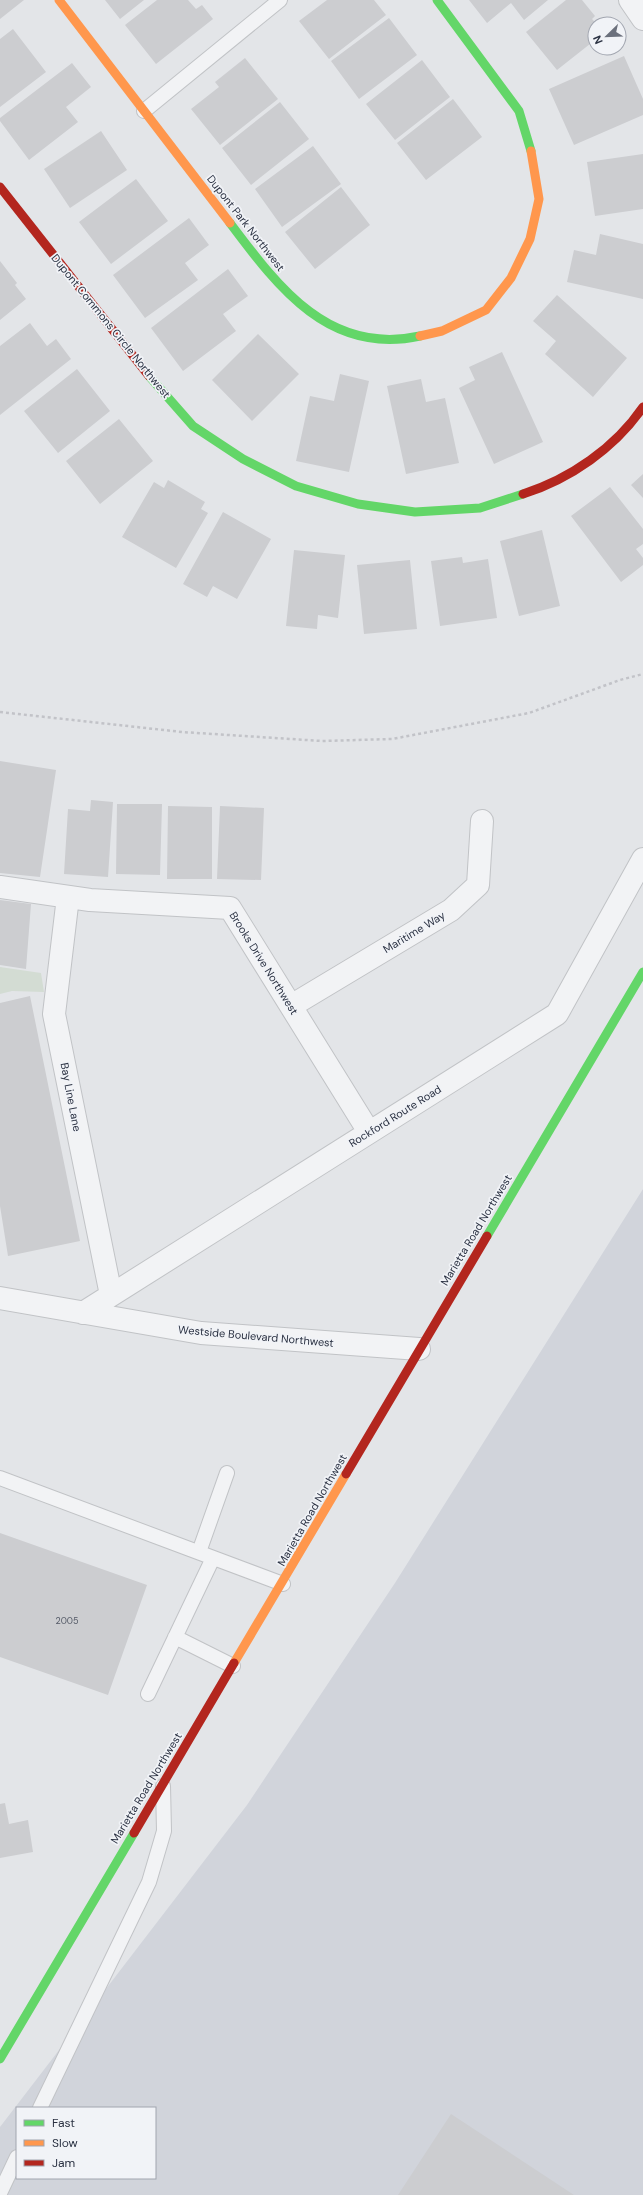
<svg xmlns="http://www.w3.org/2000/svg" width="643" height="2195" font-family="'DM Sans',sans-serif">
<style>
.built{fill:#d1d4db;fill-rule:evenodd}
.green{fill:#d3dcd3}
.building{fill:#cccdd0}
.lines{fill:none;stroke-linecap:round;stroke-linejoin:round}
.lane-casing{stroke:#c1c3c6;stroke-width:16}
.street-casing{stroke:#c1c3c6;stroke-width:24}
.path{stroke:#c2c3c8;stroke-width:2.5;stroke-dasharray:3 3;stroke-linecap:butt}
.lane{stroke:#f2f3f5;stroke-width:14}
.street{stroke:#f2f3f5;stroke-width:22}
.fast{stroke:#63d668;stroke-width:9}
.slow{stroke:#ff974d;stroke-width:9}
.jam{stroke:#b3261e;stroke-width:9}
.labels{text-anchor:middle;dominant-baseline:central;stroke-width:3.5;stroke-linejoin:round;paint-order:stroke}
.number-label{font-size:9px;fill:#535966}
.street-label{font-size:11px;fill:#2a3142;stroke:#f1f3f7}
</style>
<rect width="100%" height="100%" fill="#e3e5e8"/>
<!-- built -->
<path class="built" d="M643,1189V2195H0V2127L247,1805L395,1583ZM17,2108H155V2178H17Z"/>
<!-- green -->
<path class="green" d="M0,967L41,973L44,992L12,991L0,994Z"/>
<!-- building -->
<path class="building" d="M0,0H24L0,19Z
M105,0H144L120,19Z
M157,0H188L196,9L202,5L213,19L156,64L125,25Z
M327,0H374L386,15L329,59L299,21Z
M469,0H548L524,20L511,3L487,23Z
M566,0H582L595,16L592,19L597,24H595V40L557,70L526,32Z
M389,18L417,55L359,99L331,61Z
M13,29L46,72L0,107V39Z
M624,56L643,99V115L574,145L549,89Z
M245,58L278,99L220,145L191,109L219,87L215,82Z
M422,60L450,97L395,140L366,104Z
M72,63L91,87L66,107L78,122L29,160L0,121V118Z
M453,99L482,137L426,180L397,143Z
M280,102L309,139L251,185L222,148Z
M101,131L127,170L70,208L44,169Z
M313,146L341,184L282,227L255,189Z
M643,154V209L595,216L587,162Z
M136,179L168,221L111,264L79,222Z
M341,187L370,225L315,269L285,232Z
M189,218L209,245L185,263L198,280L145,318L113,275Z
M600,234L643,244V299L567,282L574,250L596,255Z
M0,261L17,283L15,285L26,299L0,320Z
M228,269L248,296L223,314L236,331L183,371L151,328Z
M557,295L627,358L593,397L545,354L556,341L533,321Z
M30,323L47,346L56,339L71,359L0,415V346Z
M258,334L299,374L252,421L212,380Z
M502,352L543,442L494,464L459,388L475,380L469,367Z
M77,369L110,411L58,453L24,411Z
M340,374L369,381L349,472L296,461L310,396L334,401Z
M421,379L426,402L445,398L459,463L406,474L387,386Z
M119,419L153,461L100,504L66,461Z
M643,474V498L631,485Z
M168,480L205,502L201,509L208,513L176,568L122,537L154,482L164,488Z
M610,487L643,529V544L636,549L643,558V565L621,582L571,516Z
M223,512L271,539L237,599L213,586L207,597L183,584Z
M542,530L560,606L519,616L500,541Z
M294,550L345,555L338,618L318,615L317,629L286,626Z
M462,557L463,563L488,559L497,618L440,626L431,561Z
M410,560L417,629L364,634L357,565Z
M0,761L56,770L40,877L0,873Z
M91,800L113,802L108,877L64,874L68,809L90,811Z
M117,804H162L160,875L116,874Z
M168,806L212,807V879H167Z
M220,806L264,808L261,880L217,879Z
M0,900L31,904L26,969L0,965Z
M30,996L80,1241L8,1256L0,1206V1003Z
M0,1533L147,1585L108,1695L0,1657Z
M5,1803L9,1824L28,1820L33,1852L0,1858V1804Z
M451,2114L574,2195H398Z"/>
<g class="lines">
<defs>
<path id="lane" d="M144,111L280,0
M0,1478L283,1584
M199,1552L227,1473
M175,1637L233,1666
M148,1694L213,1558
M40,2108L149,1882L164,1831L163,1786
M0,2193L17,2157"/>
<path id="street" d="M630,0L643,19
M0,887L90,900L230,908L369,1132
M68,897L54,1014L111,1295
M291,1006L451,910L478,885L482,821
M0,1298L201,1333L419,1349
M83,1313L557,1014L643,859"/>
</defs>
<!-- lane casing -->
<use href="#lane" class="lane-casing"/>
<!-- street casing -->
<use href="#street" class="street-casing"/>
<!-- path -->
<path class="path" d="M0,712L182,732L322,741L392,739L529,713L620,680L643,674"/>
<!-- lane -->
<use href="#lane" class="lane"/>
<!-- street -->
<use href="#street" class="street"/>
<!-- fast -->
<path class="fast" d="M437,0L519,111L531,151
M230,223C278,287 329,356 420,336
M149,376L193,426L243,459L296,486L358,504L415,512L480,508L523,494
M487,1236L643,972
M0,2059L134,1833"/>
<!-- slow -->
<path class="slow" d="M59,0L230,223
M420,336L442,331L486,310L511,278L530,239L539,199L531,151
M234,1663L346,1474"/>
<!-- jam -->
<path class="jam" d="M0,187L149,376
M523,494C570,479 615,448 643,407
M346,1474L487,1236
M134,1833L234,1663"/>
</g>
<g class="labels">
<!-- number labels -->
<g class="number-label">
<text x="67" y="1621">2005</text>
</g>
<!-- street labels -->
<g class="street-label">
<text transform="translate(246 223) rotate(52)">Dupont Park Northwest</text>
<text transform="translate(111 326) rotate(51)">Dupont Commons Circle Northwest</text>
<text transform="translate(414 932) rotate(-31)">Maritime Way</text>
<text transform="translate(264 963) rotate(58)">Brooks Drive Northwest</text>
<text transform="translate(71 1097) rotate(79)">Bay Line Lane</text>
<text transform="translate(395 1116) rotate(-32)">Rockford Route Road</text>
<text transform="translate(476 1230) rotate(-59)">Marietta Road Northwest</text>
<text transform="translate(256 1336) rotate(5)">Westside Boulevard Northwest</text>
<text transform="translate(312 1510) rotate(-60)">Marietta Road Northwest</text>
<text transform="translate(146 1788) rotate(-59)">Marietta Road Northwest</text>
</g>
</g>
<!-- legend -->
<rect x="16" y="2107" width="140" height="72" fill="#f1f3f7" stroke="#a1a5af"/>
<rect x="24" y="2120" width="20" height="6" fill="#63d668" stroke="#a1a5af"/>
<text x="52" y="2127" font-size="12" fill="#2a3142">Fast</text>
<rect x="24" y="2140" width="20" height="6" fill="#ff974d" stroke="#a1a5af"/>
<text x="52" y="2147" font-size="12" fill="#2a3142">Slow</text>
<rect x="24" y="2160" width="20" height="6" fill="#b3261e" stroke="#a1a5af"/>
<text x="52" y="2167" font-size="12" fill="#2a3142">Jam</text>
<!-- north arrow -->
<g transform="translate(607 36) rotate(247)"><circle r="19" fill="#f1f3f7" stroke="#a1a5af"/>
<path d="M0-3L7 15L0 10L-7 15Z" fill="#6b707c"/>
<text y="-6" font-size="11" font-weight="bold" text-anchor="middle" fill="#2a3142">N</text>
</g>
</svg>
